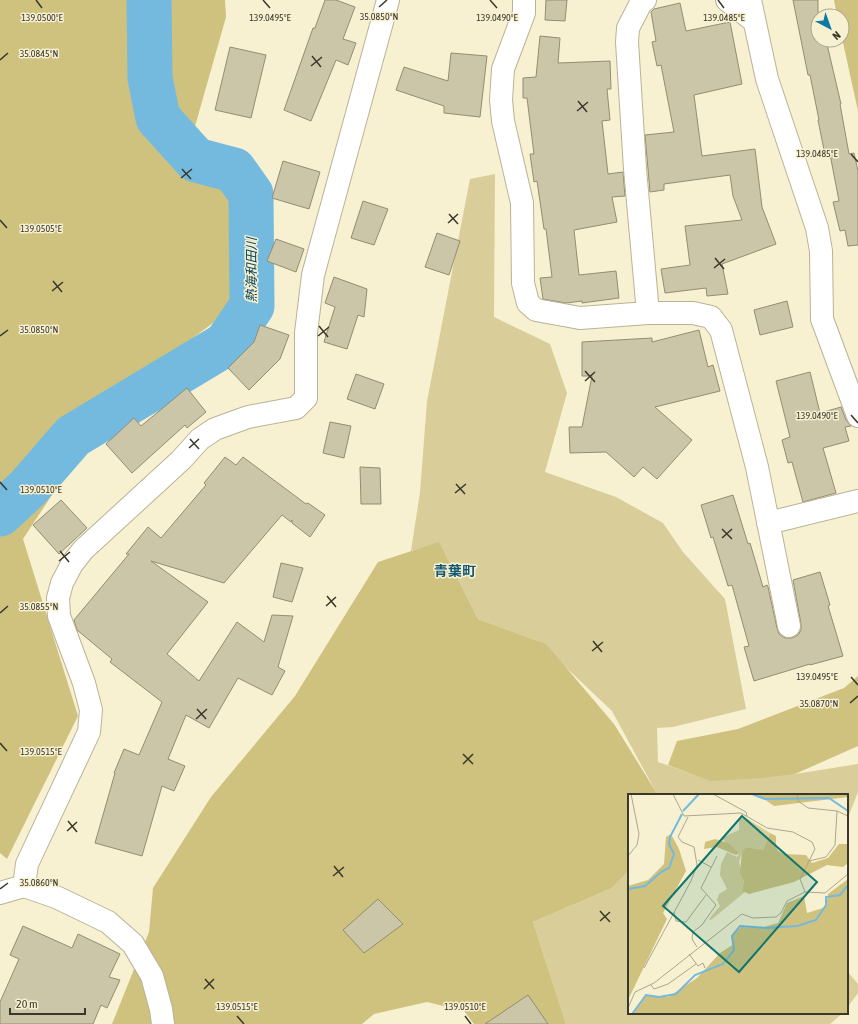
<svg xmlns="http://www.w3.org/2000/svg" width="858" height="1024" font-family="'Asap Condensed','Noto Sans JP',sans-serif">
<style>
.green{fill:#d9ce99}
.forest{fill:#cfc17e}
.lines{fill:none;stroke-linecap:round;stroke-linejoin:round}
.river{stroke:#73bade;stroke-width:45}
.building{fill:#ccc6a8;stroke:#938d71}
.street-casing{stroke:#b9b396;stroke-width:24}
.secondary-casing{stroke:#b9b396;stroke-width:24}
.street{stroke:#fff;stroke-width:22}
.secondary{stroke:#fff;stroke-width:22}
.ticks{fill:none;stroke:#3a372b;stroke-width:1.5}
.labels{text-anchor:middle;dominant-baseline:central;stroke-width:3;stroke-linejoin:round;paint-order:stroke}
.water-label{font-size:13px;font-style:italic;fill:#003e57;stroke:#f7f1d2}
.quarter-label{font-size:14px;font-weight:bold;fill:#135774;stroke:#f7f1d2}
.inset-river{fill:none;stroke:#73bade;stroke-width:2}
.inset-road{fill:none;stroke:#aba78f;stroke-width:1}
.view{fill:#0f766e;fill-opacity:0.15;stroke:#0f766e;stroke-width:2}
.inset-edge{fill:none;stroke:#3a372b;stroke-width:2}
.ticks-label{font-size:10px;text-anchor:middle;fill:#3a372b;stroke:#f7f1d2;stroke-width:3;stroke-linejoin:round;paint-order:stroke}
</style>
<rect width="100%" height="100%" fill="#f7f1d2"/>
<!-- green -->
<path class="green" d="M495,174L494,317L550,344L567,393L545,472L616,497L663,523L683,552L725,599L746,709L673,727L657,728L658,762L696,775L795,774L858,764V792L847,820V795H656V792L612,711L538,641L478,619L439,543L411,551L420,492L427,401L470,179Z
M629,871V1013H843L830,1024H566L533,922L612,888Z
M847,971L858,984V993L847,1008Z"/>
<!-- forest -->
<path class="forest" d="M0,0H225L226,17L188,151L242,194L237,305L119,393L23,539L78,716L7,859L0,853Z
M834,0H858V111L842,38V16H837Z
M439,542L478,619L546,644L614,724L656,792L655,795H629V871L612,888L533,922L566,1024H474L464,1011L427,1002L374,1014L362,1024H112L149,932L153,888L211,797L295,696L378,562Z
M858,676V746L795,774L762,778L711,781L668,765L677,741L738,729L844,688Z"/>
<g class="lines">
<!-- river -->
<path class="river" d="M0,514L28,488L73,436L226,344L252,306L251,194L234,170L196,160L158,118L150,78L149,0"/>
</g>
<!-- building -->
<path class="building" d="M325,0H336L355,7L343,39L356,43L348,65L336,60L311,121L284,110L313,28H315Z
M546,0H567L565,21L545,20Z
M793,0H818V40H826L841,104H840L849,154L854,153L858,171V245L848,246L845,230L840,231L833,202L839,201L829,149L824,150L818,120H819L810,75H808Z
M680,3L686,31L730,22L742,84L694,95L702,156L755,149L762,207L776,244L722,264L728,294L707,296L706,288L665,293L661,269L690,265L685,226L742,220L733,196L730,175L664,184V190L650,192L645,135L674,132L661,65L657,66L652,42L656,41L651,12L654,9Z
M540,36L560,38L558,63L610,61L611,89H607L610,120L602,121L608,174L623,172L625,196L612,197L617,222L574,230L579,275L616,271L619,298L582,303V301L566,303L543,299L540,278L552,277L546,229H544L537,181L534,182L530,154H534L527,98H523V78L536,77Z
M230,47L266,55L251,118L215,110Z
M451,53L487,56L480,117L444,113V106L396,90L404,67L448,81Z
M283,161L320,172L309,209L272,198Z
M363,201L388,209L374,245L351,238Z
M437,233L460,241L449,275L425,267Z
M276,239L304,249L296,272L267,261Z
M334,277L367,289L364,317L358,315L347,349L324,342L335,307L325,303Z
M787,301L793,327L760,335L754,310Z
M260,325L289,335L280,359L249,390L228,368L254,342Z
M699,330L708,367L713,365L720,391L655,407L692,440L657,479L643,467L634,477L606,452L570,453L569,427H582L592,376H582V342L652,338V342Z
M810,372L820,413L841,407L846,420L851,426L845,427L849,441L823,448L836,493L803,502L792,462L788,463L782,440L790,437L776,381Z
M356,374L384,384L375,409L347,399Z
M187,388L206,412L187,428L185,425L132,473L106,444L134,418L141,426Z
M330,422L351,426L344,458L323,453Z
M225,457L236,465L243,457L306,504L308,503L325,515L310,537L292,523V520L291,522L282,515L224,583L151,561L208,602L167,654L199,681L237,622L264,642L272,615L293,616L278,667L285,671L272,695L238,678L209,728L186,715L168,759L185,766L174,791L162,786L142,856L95,843L115,773H114L124,749L139,755L162,702L110,662L112,659L77,630L74,620L129,554H126L148,527L161,538L206,485L204,483Z
M360,467L380,468L381,504H361Z
M733,495L748,544L750,543L763,587L767,585L768,587L777,628L779,634L785,638H792L798,635L801,630V624L793,580L820,572L830,605L828,606L843,656L810,665V664L754,681L744,647L749,646L732,585L728,586L713,537L711,538L701,505Z
M61,500L87,528L59,554L33,525Z
M281,563L303,568L292,602L273,597Z
M378,899L403,924L364,953L343,930Z
M23,926L72,948L78,934L120,954L109,977L120,980L107,1008L101,1005L93,1024H0V1002L19,959L10,955Z
M528,995L548,1024H485Z"/>
<g class="lines">
<defs>
<path id="street" d="M524,0V13L503,69L501,100L503,121L522,203L523,283L528,303L536,310L580,318L648,313H693L711,317L721,330L757,467L789,626
M645,0L641,3L628,28L627,42L635,169L648,313
M727,0L754,21
M750,0L767,79L817,228L821,251L822,319L858,416
M768,523L858,501
M24,886L27,864L89,732L91,710L84,683L59,616L58,598L62,583L72,564L83,550L181,460L200,439L215,429L248,417L296,408L306,398V333L313,275L388,0"/>
<path id="secondary" d="M0,893L24,886L56,897L108,922L133,944L152,976L161,1009L163,1024"/>
</defs>
<!-- street casing -->
<use href="#street" class="street-casing"/>
<!-- secondary casing -->
<use href="#secondary" class="secondary-casing"/>
<!-- street -->
<use href="#street" class="street"/>
<!-- secondary -->
<use href="#secondary" class="secondary"/>
</g>
<!-- ticks -->
<path class="ticks" d="M36,0L42,8M263,0L270,8M490,0L497,8M718,0L724,8M379,7L387,0M312,56L321,67M0,60L8,53M311,66L322,57M578,101L587,112M577,111L588,102M851,154L858,162M182,169L191,179M181,178L192,169M449,214L458,224M0,220L7,228M448,223L458,214M715,258L724,269M714,268L725,259M53,281L62,292M52,291L63,282M319,326L328,337M0,336L8,330M318,336L329,327M585,371L595,382M585,381L595,372M851,415L858,423M190,439L199,449M189,448L199,439M0,482L7,490M456,484L465,494M455,493L466,484M722,529L732,539M722,538L732,529M60,551L69,562M59,561L70,552M327,596L336,607M326,606L336,597M0,613L8,606M593,641L602,652M592,651L603,642M851,677L858,685M850,703L858,696M197,709L206,719M196,719L207,709M0,743L7,751M463,754L473,764M463,764L473,754M68,821L77,832M67,831L77,822M334,866L343,877M333,876L344,867M0,889L8,883M600,911L610,922M600,921L610,912M205,979L214,989M204,989L214,979M237,1016L244,1024M465,1016L471,1024"/>
<g class="labels">
<!-- water labels -->
<g class="water-label">
<text transform="translate(251 270) rotate(-90)">熱海和田川</text>
</g>
<!-- quarter labels -->
<g class="quarter-label">
<text x="455" y="571">青葉町</text>
</g>
</g>
<!-- overview -->
<g transform="translate(628 794)">
<rect width="220" height="220" fill="#f7f1d2"/>
<path d="M118,24L142,39L135,56L118,53L114,58L111,68L116,87L114,96L117,98L83,126L81,125L92,112L89,106L91,100L99,95L92,81L93,70L99,58L109,63L111,60L93,44L111,36V25Z" fill="#d9ce99"/>
<path d="M129,0H220V3L146,12ZM142,39L148,42V53L150,57L156,60L178,61L184,69L200,64L211,50H220V69L215,73L199,71L166,88L121,100L114,97L116,87L112,79L114,58L118,53L135,56ZM43,40L51,55L58,77L35,119L39,125L0,206V92L20,86L36,70L38,43ZM87,45L100,49L111,59L108,61L89,53L76,55L77,48ZM220,85V220H5L18,201L40,203L69,184L92,159L106,150L104,142L113,133L131,134L150,129L159,109L176,102L179,119L198,113L200,100Z" fill="#cfc17e"/>
<path class="inset-river" d="M124,0L137,5L201,4L220,17M55,17L71,0M0,95L17,92L33,78L41,74L46,60L41,50L42,43L54,20M4,220L18,201L31,203L48,200L67,181L95,170L106,156L104,142L112,132L138,134L169,132L188,126L198,111V103L212,101L220,91"/>
<path class="inset-road" d="M45,0L56,22L113,19L139,34L165,38L184,48L187,55L172,85L177,98L197,99L220,80M85,0L118,18L119,22M169,0L170,7L180,14L209,17L220,22M0,62L9,51L11,40L3,0M70,66L83,73M181,67L198,63L207,51L209,17M46,118L48,127L58,128L78,101M69,153L64,145L65,138L74,131L88,111L73,94L89,62M61,160L70,172L75,169L77,174M16,174L63,87L69,71L66,53L54,48L50,43L60,23M23,191L26,195L40,190L68,170M0,214L7,198L26,189L114,120L125,124L148,123L153,119L159,107L177,98"/>
<path class="view" d="M114,22L189,88L111,178L35,112Z"/>
<rect width="220" height="220" class="inset-edge"/>
</g>
<g class="ticks-label">
<text x="379" y="20">35.0850°N</text>
<text x="42" y="21">139.0500°E</text>
<text x="270" y="21">139.0495°E</text>
<text x="497" y="21">139.0490°E</text>
<text x="724" y="21">139.0485°E</text>
<text x="39" y="57">35.0845°N</text>
<text x="817" y="157">139.0485°E</text>
<text x="41" y="232">139.0505°E</text>
<text x="39" y="333">35.0850°N</text>
<text x="817" y="419">139.0490°E</text>
<text x="41" y="493">139.0510°E</text>
<text x="39" y="610">35.0855°N</text>
<text x="817" y="680">139.0495°E</text>
<text x="819" y="707">35.0870°N</text>
<text x="41" y="755">139.0515°E</text>
<text x="39" y="886">35.0860°N</text>
<text x="237" y="1010">139.0515°E</text>
<text x="465" y="1010">139.0510°E</text>
</g>
<!-- north arrow -->
<g transform="translate(830 28) rotate(139)"><circle r="19" fill="#f7f1d2" stroke="#aba78f"/>
<path d="M0-3L7 15L0 10L-7 15Z" fill="#0c7aa4"/>
<text y="-6" font-size="11" font-weight="bold" text-anchor="middle" fill="#3a372b">N</text>
</g>
<!-- scale -->
<path d="M10 1008v6h75v-6" fill="none" stroke="#3a372b" stroke-width="2"/>
<text x="16" y="1008" font-size="12" fill="#3a372b" stroke="#f7f1d2" stroke-width="3" paint-order="stroke">20 m</text>
</svg>
